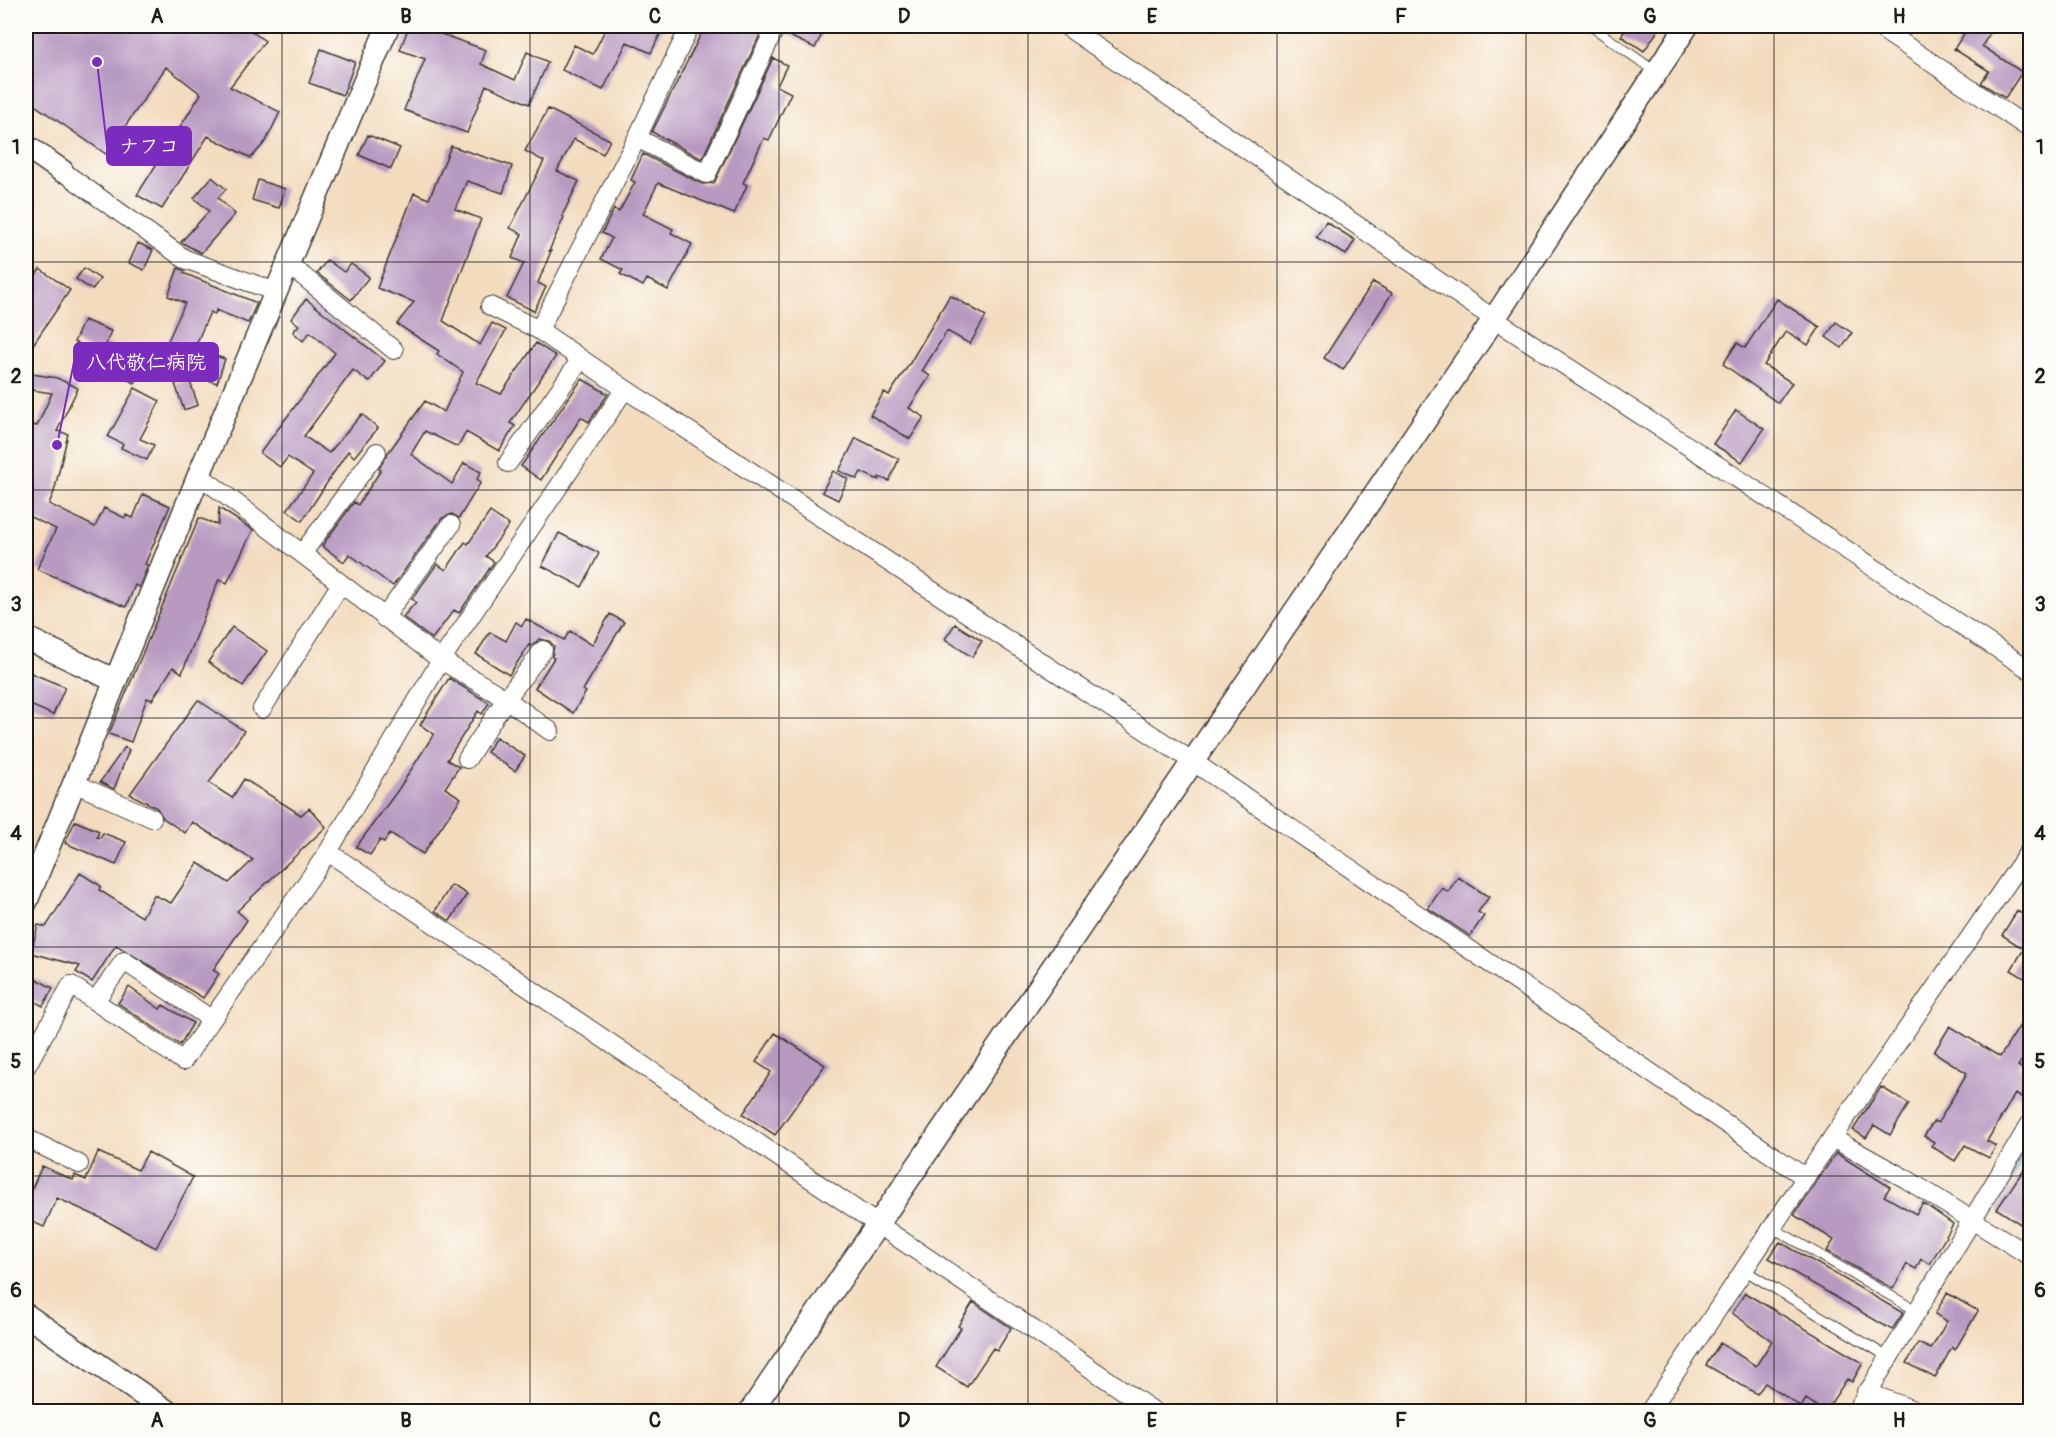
<svg xmlns="http://www.w3.org/2000/svg" width="2056" height="1437" font-family="Pangolin,'Klee One',sans-serif">
<style>
.water{fill:#5ab3d7;stroke:#3b687a;stroke-width:1.5}
.building{fill:#b89ac1}
.lines{fill:none;stroke-linecap:round;stroke-linejoin:round}
.service-casing{stroke:#3c3934;stroke-width:11}
.minor-casing{stroke:#3c3934;stroke-width:20}
.tertiary-casing{stroke:#3c3934;stroke-width:25}
.service{stroke:#fff;stroke-width:9}
.minor{stroke:#fff;stroke-width:18}
.tertiary{stroke:#fff;stroke-width:22}
.grid{fill:none;stroke:#1c1c1c;stroke-width:1.5;stroke-opacity:0.55}
.leader{fill:none;stroke:#7b2cbf;stroke-width:2}
.callout-dot{fill:#7b2cbf;stroke:#fdfcf7;stroke-width:2}
.callout{fill:#7b2cbf;stroke:#7b2cbf;stroke-width:2}
.callout-label{font-size:20px;text-anchor:middle;font-weight:bold;fill:#fff}
.neatline{fill:none;stroke:#1c1c1c;stroke-width:2}
.grid-label{font-size:20px;text-anchor:middle;font-weight:bold;fill:#1c1c1c}
</style>
<rect width="100%" height="100%" fill="#fdfcf7"/>
<filter id="ink" filterUnits="userSpaceOnUse"><feTurbulence type="fractalNoise" baseFrequency=".0167" numOctaves="2"/><feDisplacementMap in="SourceGraphic" scale="12" xChannelSelector="R" yChannelSelector="G"/><feConvolveMatrix kernelMatrix="1 2 1 2 8 2 1 2 1" color-interpolation-filters="sRGB"/></filter>
<filter id="wash" filterUnits="userSpaceOnUse"><feTurbulence type="fractalNoise" baseFrequency=".008" numOctaves="4" result="noise"/><feDisplacementMap in="SourceGraphic" scale="24" xChannelSelector="R" yChannelSelector="G"/><feGaussianBlur stdDeviation="1.35" result="paint"/><feColorMatrix in="noise" values="0 0 0 0 0 0 0 0 0 0 0 0 0 0 0 0 0 1.4 0 .05"/><feComposite in="paint" operator="in"/></filter>
<g filter="url(#wash)">
<rect width="100%" height="100%" fill="#f3dcbe"/>
<!-- water -->
<path class="water" d="M2030,1138V1149L1992,1213L1987,1209Z"/>
<g id="blocks">
<!-- building -->
<path class="building" d="M26,26H244L265,41L230,87L280,112L266,141L251,158L208,136L162,209L137,195L201,94L166,67L106,154L26,99Z
M409,26H418L486,50L481,64L515,80L527,52L548,62L529,104L486,85L467,133L404,110L425,59L400,50Z
M607,26H664L651,53L627,42L603,90L562,70L574,45L593,54Z
M705,26H764L702,159L652,132Z
M787,26H826L815,48L785,34Z
M1628,26H1661L1644,51L1621,36Z
M1969,26H1978L1990,33L1982,46L2022,72L2005,98L1981,83L1989,71L1954,49Z
M321,49L355,62L343,95L309,83Z
M773,58L787,65L777,86L791,93L769,140L764,138L743,183L747,185L734,214L658,183L643,214L673,229L671,233L692,244L668,290L647,279L643,286L620,274L623,270L601,259L612,238L602,233L614,209L619,212L635,182L631,180L643,154L702,184L714,183Z
M548,109L610,140L603,154L574,139L557,171L579,181L562,216L564,217L549,251H551L538,283L546,287L534,311L507,298L524,263L512,258L522,234L510,228L544,161L525,151Z
M368,135L400,148L391,169L359,155Z
M451,146L512,166L503,193L467,181L455,209L481,219L443,321L480,345L492,323L506,330L476,383L501,394L536,343L556,356L510,423L515,426L499,451L466,432L458,447L425,431L411,454L452,484L464,463L481,472L477,479L481,482L459,518L452,514L442,518L393,586L349,554L344,562L322,546L354,502L358,505L381,470L379,469L388,453L425,401L444,412L463,372L437,354L439,351L397,324L414,302L377,288L414,193L429,199Z
M212,177L226,189L218,198L235,214L201,253L181,242L209,211L194,198Z
M258,180L285,189L279,208L252,200Z
M1326,222L1355,240L1346,255L1316,237Z
M138,243L153,250L144,270L129,263Z
M327,260L344,272L351,264L369,277L351,300L317,273Z
M84,268L100,279L92,290L76,279Z
M178,268L185,271L183,273L257,303L248,323L216,310L215,314L210,312L191,356L166,345L185,303L168,296Z
M40,269L70,290L26,355V290Z
M1373,282L1392,293L1343,370L1324,358Z
M950,295L986,316L970,344L947,331L922,371L930,376L909,408L924,417L910,439L870,415L884,392L889,395L910,363Z
M306,299L385,361L369,382L353,370L304,436L329,453L362,414L378,428L354,457L348,451L302,521L287,510L313,474L288,457L280,467L260,453L335,353L310,332L303,341L293,332L299,325L291,319Z
M1777,299L1820,327L1808,345L1786,331L1764,365L1792,383L1778,403L1723,364L1737,343L1745,348Z
M84,320L111,331L106,344L145,360L135,383L86,360L90,349L74,342Z
M1836,322L1852,333L1842,348L1826,337Z
M197,350L225,359L217,383L190,374Z
M26,373L57,378L78,388L57,431L68,434L54,492L49,504L95,527L104,508L125,518L126,515L133,518L143,494L170,506L145,564L148,565L139,587L135,585L126,607L37,569L56,529L26,515V423L37,426L52,393L26,389Z
M189,379L198,405L184,410L175,384Z
M582,379L608,394L589,422L581,417L541,480L521,466Z
M135,388L160,401L140,439L154,445L147,460L121,448L123,444L108,437Z
M1736,410L1764,429L1742,462L1713,444Z
M856,438L899,459L889,481L879,477V480L861,472L857,479L839,471Z
M833,471L848,479L838,500L822,492Z
M219,508L253,530L227,583L219,579L182,673L173,667L152,700L147,698L131,742L109,734L199,518L218,525Z
M490,512L509,525L486,556L494,562L459,613L454,610L432,639L403,617L416,602L412,599L437,564L446,570L465,542L468,544Z
M559,533L599,553L582,587L542,566Z
M610,614L624,622L583,690L586,692L573,713L535,688L554,658L552,657L554,646L549,641L539,639L532,646L529,645L509,675L476,654L490,632L506,641L516,622L522,626L526,619L564,640L570,631L592,645Z
M955,624L982,641L972,657L945,639Z
M232,627L267,651L243,686L208,662Z
M26,671L65,687L53,715L26,703Z
M449,678L489,703L482,714L478,711L447,760L459,767L445,788L461,798L423,854L390,833L384,842L380,840L370,855L356,847L398,790L434,734L420,725Z
M198,700L244,731L209,783L232,798L244,779L301,815L309,808L326,827L237,911L247,920L213,970L219,974L203,998L116,945L92,982L76,972L80,966L31,953L38,925L46,927L80,873L101,886L99,890L142,917L154,895L171,903L198,863L229,883L253,860L192,822L185,833L163,818L157,808L130,794Z
M496,737L525,756L515,771L487,752Z
M125,747L129,750L114,789L100,782Z
M75,821L99,831L97,837L100,838L103,833L126,842L116,865L65,843Z
M1458,877L1489,897L1478,912L1484,916L1470,936L1428,908L1442,888L1448,892Z
M451,885L467,894L450,921L435,911Z
M2017,911L2031,919V982L2011,970L2024,949L2002,935Z
M34,978L53,988L43,1006L26,997Z
M129,987L160,1009L163,1005L193,1023L180,1045L118,1003Z
M2031,1008V1048L2018,1066L2031,1074V1082L2021,1097L2015,1094L1987,1141L1996,1146L1989,1158L1965,1145L1955,1161L1931,1146L1934,1142L1924,1136L1934,1121L1938,1123L1967,1073L1934,1052L1950,1026L2000,1057Z
M775,1033L825,1065L775,1135L743,1114L771,1072L756,1062Z
M1881,1087L1909,1104L1890,1135L1874,1125L1866,1138L1853,1130Z
M98,1152L138,1170L148,1152L193,1177L156,1248L101,1218L57,1198L44,1227L26,1219V1202L42,1166L73,1180L75,1175L86,1180Z
M1836,1153L1890,1187L1884,1196L1916,1214L1923,1203L1953,1224L1930,1264L1921,1259L1916,1269L1907,1264L1893,1289L1827,1251L1834,1240L1794,1215Z
M2031,1159V1218L2025,1227L1997,1209Z
M1780,1242L1903,1313L1892,1330L1769,1258Z
M1745,1293L1863,1363L1852,1382L1847,1379L1825,1412L1806,1399L1801,1407L1765,1383L1757,1394L1706,1365L1720,1343L1756,1366L1772,1341L1732,1313Z
M1947,1293L1978,1311L1955,1350L1952,1347L1935,1378L1907,1363L1918,1343L1931,1349L1947,1321L1935,1314Z
M973,1302L1011,1328L997,1351L993,1348L967,1387L936,1367L961,1328L958,1326Z"/>
</g>
</g>
<g filter="url(#ink)">
<use href="#blocks" fill-opacity="0" stroke="#3c3934" stroke-width="1.5"/>
<g class="lines">
<defs>
<path id="service" d="M1591,26L1656,72
M1773,1228L1917,1311
M2021,1250L2030,1235
M1744,1270L1888,1357"/>
<path id="minor" d="M690,26L637,138L539,330L625,389L1192,761L1806,1178
M1066,26L1494,319L2030,670
M1877,26L2030,129
M637,138L707,174L776,26
M62,171L185,259L276,292
M288,264L394,350
M490,306L539,330
M508,463L581,359
M199,475L441,660L506,699L550,731
M302,554L377,452
M384,618L451,525
M262,709L340,585
M467,759L506,699L543,650
M74,783L152,818
M328,852L1155,1412
M95,1001L124,961L211,1019
M26,1067L71,985L183,1061L328,852L441,660L625,389
M26,1138L79,1164
M1832,1138L1906,1179L2030,1256
M1866,1392L1919,1412
M1649,1412L1832,1138L2030,850
M1856,1412L2030,1124"/>
<path id="tertiary" d="M26,146L62,171
M26,638L114,680
M26,902L199,475L388,26
M26,1315L168,1412
M750,1412L1494,319L1687,26"/>
</defs>
<!-- service casing -->
<use href="#service" class="service-casing"/>
<!-- minor casing -->
<use href="#minor" class="minor-casing"/>
<!-- tertiary casing -->
<use href="#tertiary" class="tertiary-casing"/>
<!-- service -->
<use href="#service" class="service"/>
<!-- minor -->
<use href="#minor" class="minor"/>
<!-- tertiary -->
<use href="#tertiary" class="tertiary"/>
</g>
</g>
<!-- grid -->
<path class="grid" d="M282,26V1412M530,26V1412M779,26V1412M1028,26V1412M1277,26V1412M1526,26V1412M1774,26V1412M26,262H2030M26,490H2030M26,718H2030M26,947H2030M26,1176H2030"/>
<!-- callouts -->
<path class="leader" d="M97 62L107 146M57 445L74 362"/>
<g class="callout-dot">
<circle cx="97" cy="62" r="6"/>
<circle cx="57" cy="445" r="6"/>
</g>
<g class="callout">
<rect x="107" y="127" width="84" height="38" rx="6"/>
<rect x="74" y="343" width="144" height="38" rx="6"/>
</g>
<g class="callout-label">
<text x="149" y="153">ナフコ</text>
<text x="146" y="369">八代敬仁病院</text>
</g>
<!-- margin -->
<rect width="2056" height="1437" fill="none" stroke="#fdfcf7" stroke-width="66"/>
<rect x="33" y="33" width="1990" height="1371" class="neatline"/>
<g class="grid-label">
<text x="157" y="23">A</text>
<text x="406" y="23">B</text>
<text x="655" y="23">C</text>
<text x="904" y="23">D</text>
<text x="1152" y="23">E</text>
<text x="1401" y="23">F</text>
<text x="1650" y="23">G</text>
<text x="1899" y="23">H</text>
<text x="16" y="154">1</text>
<text x="2040" y="154">1</text>
<text x="16" y="383">2</text>
<text x="2040" y="383">2</text>
<text x="16" y="611">3</text>
<text x="2040" y="611">3</text>
<text x="16" y="840">4</text>
<text x="2040" y="840">4</text>
<text x="16" y="1068">5</text>
<text x="2040" y="1068">5</text>
<text x="16" y="1297">6</text>
<text x="2040" y="1297">6</text>
<text x="157" y="1427">A</text>
<text x="406" y="1427">B</text>
<text x="655" y="1427">C</text>
<text x="904" y="1427">D</text>
<text x="1152" y="1427">E</text>
<text x="1401" y="1427">F</text>
<text x="1650" y="1427">G</text>
<text x="1899" y="1427">H</text>
</g>
</svg>
